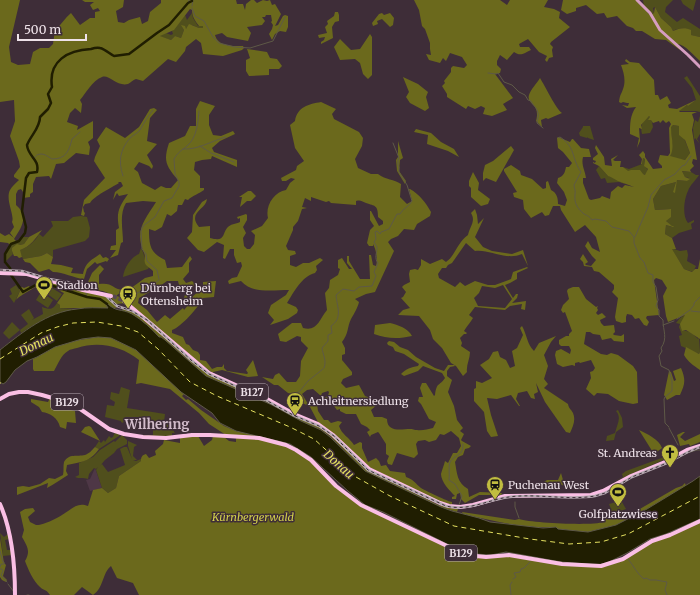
<svg xmlns="http://www.w3.org/2000/svg" width="700" height="595" font-family="Merriweather,serif">
<style>
.built{fill:#4e3746}
.green{fill:#504f1c}
.forest{fill:#6b691c;fill-rule:evenodd}
.water{fill:#201e01;stroke:#5e5947}
.lines{fill:none;stroke-linecap:round;stroke-linejoin:round}
.stream{stroke:#5e5947;stroke-width:1}
.river{stroke:#201e01;stroke-width:2.5}
.ferry{stroke:#e5e160;stroke-width:1;stroke-dasharray:5 4;stroke-linecap:butt}
.primary-tunnel{stroke:#584853;stroke-width:4;stroke-dasharray:4 2;stroke-linecap:butt}
.secondary{stroke:#d59dc0;stroke-width:3}
.primary{stroke:#fabfe4;stroke-width:4}
.rail-casing{stroke:#b5a8b0;stroke-width:2.5}
.rail{stroke:#3e2d38;stroke-width:1;stroke-dasharray:3;stroke-linecap:butt}
.primary-bridge{stroke:#fabfe4;stroke-width:4}
.labels{text-anchor:middle;dominant-baseline:central;stroke-width:3;stroke-linejoin:round;paint-order:stroke}
.shield{fill:#3e2d38;stroke:#b9acb4;stroke-width:1}
.shield-label{font-size:10px;font-weight:bold;fill:#eee2e9}
.poi-label{font-size:11px;fill:#eee2e9;stroke:#3e2d38;text-anchor:start}
.park-label{font-size:11px;font-style:italic;fill:#d2cf4c;stroke:#3e2d38}
.water-label{font-size:12px;font-style:italic;fill:#e5e160;stroke:#3e2d38}
.quarter-label{font-size:13px;font-weight:bold;fill:#d2bcca;stroke:#3e2d38}
</style>
<rect width="100%" height="100%" fill="#3e2d38"/>
<!-- built -->
<path class="built" d="M95,468L102,488L90,491L86,480L90,479Z"/>
<!-- green -->
<path class="green" d="M643,0H673L666,7L665,12L677,22L683,18L700,29V37L690,35V30C684,28 679,28 673,31L671,27L661,18L655,7L653,8L654,13L651,14L644,6Z
M681,0H696L693,11L683,4Z
M192,13L193,18L198,26H203V28H199L192,25L186,29L182,26L184,30L181,38L175,36L171,40L159,36L166,33L171,35L173,34L172,31L185,15L187,20Z
M687,76L700,96V112L696,111H679L681,109L687,105L688,106L696,100L692,88L684,78Z
M649,116L651,117L653,127L650,133L642,134C640,126 642,121 649,116Z
M700,116V134L697,139L700,144L695,138L694,140L693,128L695,120L698,122Z
M673,125L679,126L690,153L685,160L669,157C674,148 672,136 670,127Z
M583,126H590L594,140L588,138V137L587,138L580,136L579,133L583,127Z
M643,158L645,159L644,165L648,170L646,175L628,172L623,167L629,169L642,164Z
M599,166L608,176C611,176 624,182 625,184L619,182L607,183L605,178L601,179L596,170Z
M682,171L691,172L696,175H699C696,180 690,185 688,191C684,199 682,216 688,223L694,220V222L691,224L692,229L679,233L672,238L665,234L666,225L672,227L666,221L670,209L655,210L653,199L661,186L676,182L673,192L677,180L687,181L689,178L685,177Z
M81,216L87,217L90,228L89,237L85,241L53,250V257L47,253L41,256L23,259L19,250C27,248 36,241 39,234L43,237L53,226L51,221H68L73,217Z
M22,237H29L24,244L20,245L12,251L13,254L6,261C5,253 9,245 17,242L16,241L19,240Z
M141,248C146,256 143,262 149,267L148,269L123,277C124,268 131,257 139,254Z
M671,248L680,251L687,250L688,255L687,261L696,266L693,272L684,269Z
M16,285L20,291L14,303L9,296L12,294L10,289Z
M50,287L62,294L57,301L46,293Z
M41,292L53,300L48,308L36,300Z
M57,303L60,305V308L77,309C56,313 39,321 21,333L20,330L28,324L21,315L29,309L34,318L32,320L43,314L42,307C49,309 52,311 57,303Z
M685,315L682,331C689,330 693,334 698,339L699,337L700,352L699,354L681,346L679,336L682,335L679,327L680,324L676,323L680,318Z
M12,322L20,330L9,339L3,333Z
M121,387L130,390L127,408L165,414L164,422L170,425V428C173,429 174,431 175,434V433H172V436H141V435H153V428H146L148,426L146,424H139L141,422L140,417H144V423H145L146,418H150L151,422V417H125L123,423L121,422V421L105,417L107,405L114,406L115,402L110,399L111,392L119,394Z
M618,410L622,418L623,427L616,432L614,440L606,441L607,436L615,433C617,424 622,418 616,411Z
M115,432L120,434L119,436L99,449L95,447L99,441L101,443L104,440L105,442L109,436L111,438L113,437Z
M122,435L127,440V444L117,449L114,453L105,460L100,466L102,464L108,472L125,465L120,449L124,447H127L132,459L128,446V441L137,445L134,447L133,456L137,460H133L136,461L141,459V461L119,476L116,488L108,493L102,488L96,470L98,467L96,469L94,468L89,474L88,479C83,477 79,479 75,477L79,475V463L93,457L100,450L114,441L115,442Z
M667,456L668,458L615,481L623,477L622,474L626,471Z
M616,502L617,504L622,502L626,509L610,515L608,510L611,509L609,504Z
M0,533L4,537L8,534L9,539L5,540L7,550H11L12,555L3,556Z"/>
<!-- forest -->
<path class="forest" d="M0,0H20L9,47L11,62L18,65L30,64L33,52L40,48H49L53,44L55,30C61,25 65,18 71,13L80,25L90,18H95V12L100,11L98,8L93,10L90,5L94,2H85L82,0H127H124L123,7L116,11L118,22L124,23L129,20L140,17L142,24L148,21L150,12L161,3V0H236L237,4H243L245,10L246,4L251,0H254L257,3L263,0L267,1L270,0L272,5L275,4L281,14L275,26L278,25L283,16L285,15L288,16V27L286,32L280,31L275,34L272,40L269,34L272,29L273,25L271,22L272,21L271,15H266L265,17H262L265,21L262,25L247,27L251,33L248,41L227,37L222,33L215,35C218,47 233,46 243,46L244,48L242,50L223,56L203,54L201,43L196,39L186,47L185,51L176,62L168,59L143,81L136,79C133,80 130,83 128,84C117,87 109,74 102,77C92,81 86,93 80,100L82,104L81,113L75,108L70,113L67,122L78,126L77,130L93,121V138L88,142L90,147L89,155L76,153L64,163L56,164L51,179L49,176L36,177L33,184V192L30,194V197L23,198V192L21,189L18,190L16,194V205C29,216 22,227 14,239L17,242C9,245 5,253 6,261H4V255L10,245L8,243L0,242V233L5,236L9,234L14,238L10,233L14,227L12,222C15,215 5,200 10,190C12,186 16,183 19,180L14,177V175L20,167L19,161L10,136L15,121L14,100L0,102ZM190,9L192,10C192,16 195,21 199,26H203V28H199L189,24L186,29L185,26L181,25L184,30L181,38L175,36L171,40L160,36L174,30Z
M414,0H500L507,5L510,0H548L544,7L554,9L560,12L559,18L570,27L551,42L550,44L553,47L552,50L553,57L549,58L547,62L545,60L547,56L539,52L528,39L519,44L520,47H529L531,50C524,53 521,57 514,52L507,60L500,55L497,61V65L501,69L500,73L495,74L513,98L503,104L507,110L492,116L483,114L485,108L481,106L475,109L468,106L466,109L447,97V94L442,86L445,83L444,81L451,72V68L453,66L464,68L467,65L462,57L450,53L446,61L443,58L440,63L429,60L426,54L431,55L430,49V43L425,29L422,26L419,10Z
M563,0H636L650,15L654,13L655,7L661,18L671,27L673,31C679,28 685,27 691,30V35L700,37V61C694,56 685,44 677,44L680,50L666,40L655,39L642,31H636L633,28L627,26L617,16L607,18L604,13L597,14L586,5L576,8V11L567,14L561,10Z
M335,12H338L339,15V21L335,22L332,27L333,38L321,44V42L324,40L325,37L319,38L318,35L327,33L325,27L328,24L327,21L334,16Z
M382,13L384,15L390,13L394,18L393,25L390,27L382,19L377,21L378,24L373,26L372,23L379,14Z
M370,34L372,37V75L368,79L363,74L360,63L355,59L340,60L334,47L340,39L351,50L360,49Z
M247,49L267,52L270,58L277,59L282,66L279,69H269V75L249,76L246,71V60L250,58Z
M626,59L630,62L639,63L654,80L655,95H658L660,100L667,96L671,103L668,105L669,108L677,109L696,100L688,106L687,105L679,111L680,112H697L692,114L694,120L692,130L697,160L693,159L692,163L694,166L690,170L691,172L683,171H682L685,177L690,179L687,181L677,180L675,193L673,192L676,182L661,186L653,199L655,210C661,210 666,209 671,209V217L666,221L672,226H674L673,227L666,225L665,234L672,238L676,249H672L684,269L692,272L695,269H698L700,259V339L686,330L682,331L680,324L685,315L668,322L666,316L663,296L667,288L662,280L656,278L654,280L659,315L647,316L646,318L649,322L647,326L644,325L639,318L635,319L632,315L627,314L626,317V322L622,323L616,321L615,317L618,298L612,292L614,289V285L599,272L594,271L592,267L584,266L583,262L580,259L583,254L588,262L585,264L586,265L591,266L596,260L592,256L585,246L588,241L592,248L600,252L596,237L585,225L575,232L561,210L560,206H553L549,215L545,216L542,212L531,218L524,209L523,200L514,197L513,193L517,192L504,171V169L511,165L520,171L521,175L532,179L543,189L546,188V182L548,181L551,190C557,193 558,198 558,204L565,206L567,200L564,192L557,183L558,178C564,176 565,172 566,167H569L572,163L563,152L558,148L557,138L558,137L570,142L572,139H573L581,148L589,149L591,157H583C581,165 585,170 586,178H583V183L589,199L591,200L600,198L602,196L610,199L611,192L618,186L622,188L625,185L634,187C629,185 623,183 618,181C614,179 612,177 608,176L599,166L593,163V162L595,163L596,161L593,160V158L598,154L595,148L596,145L604,157L605,165L612,166L611,159L618,155L613,160L615,161H621L620,167H623L628,171L631,170H640L643,174L645,175L648,169L644,166L645,159L643,158L642,164H641L642,159L639,155L643,151L645,154V157L653,169L662,168V166L658,162L660,155L668,156L670,153L669,128L671,124L669,121L666,123L663,120L660,123L659,121L653,123L651,120H648L650,117L649,116L641,125L642,129L639,128L640,141L637,148L639,138L630,134C630,124 630,115 636,107L627,108L622,105L628,106L629,103H627L623,102L621,103L619,102C620,94 621,95 623,89C626,81 624,73 621,65L629,64L625,61ZM673,125L679,126V135L685,140L690,153L685,160L670,156C675,148 671,137 671,127Z
M403,77L418,84L428,92L426,97L429,108L425,111L410,103L406,97L409,92Z
M540,78C545,86 556,109 562,113L548,119L546,118L541,120L542,127L536,121C541,103 526,105 529,95C531,89 537,83 540,78Z
M200,101L215,106L209,115V125L213,135L221,136L233,131L235,134L220,141L212,148L214,152L237,160V167L212,156L211,159L202,160L195,162L194,170L200,176V188H204V190C199,194 193,195 188,200L185,199L182,205H178L177,211L171,216L167,214L162,227L155,231L149,229C149,245 150,253 165,260L167,268L182,267L190,256L192,259L189,263V272L183,279L186,283L192,281L195,284L187,297L189,300L203,287V282L216,281L214,297L203,298C199,307 181,327 172,330V333L183,337L186,344L189,345L193,350L198,352L200,355V360L206,361L212,369L217,367H222L224,364V368L227,371L247,374L248,373L246,370L253,360L258,376L248,377L222,370L213,372V373L166,339L197,365L214,377L268,401L288,413L318,426L334,437L365,469L439,505L451,508L458,509L457,512L441,507L365,471L330,436L320,429L292,418L265,401L206,376L165,340L161,337H159L153,331L121,311L123,309L131,311L138,315L130,308L126,307V303L116,304L110,296L113,297V295L103,291L97,290V288L91,287L93,284L92,282H88L92,273L100,265L104,269L99,275V284C113,282 112,289 123,290L124,293L123,294L120,293L117,295V296L122,298L127,291L145,278L153,276V271C151,269 148,267 146,265C143,261 146,256 144,253C134,230 145,220 156,202L143,201L126,203C119,214 123,230 123,242L121,243L118,255L110,258L116,250H110L111,246L116,245V230L119,228C116,212 119,207 128,194L119,196L117,193L113,200L115,192L123,186L121,182H118L119,183C111,188 94,196 90,203L85,204L83,207L84,212L85,213L84,216L81,215L84,200L105,178L94,161L95,157L100,146L97,140L106,127L125,138L139,127L150,109L154,108L157,110L150,118L147,141L157,144L147,155L153,166L152,169L149,166L139,162L134,169L138,172L142,183L155,190L161,186L166,188H171L178,180C166,166 163,161 169,143L185,136L190,126H196V109ZM167,281H178L179,285L184,287L192,285L186,291L184,298L189,304L184,310L183,308L170,319L165,315L157,322L147,310L138,303L139,298L153,290L156,291L160,289V286Z
M321,102L336,109L332,114L334,119L359,132L363,138L362,146L355,159L358,168L371,174H378C386,180 394,179 401,184L400,197L407,204L412,201L409,189H410C419,194 426,203 431,212L430,216L417,224L414,230L404,229L398,236L391,239L388,242L394,251L375,292L366,294L355,299L359,302C358,307 354,314 351,319C347,327 349,333 342,342L345,348V354L342,355V360L352,372V375L343,379L341,383L346,388L359,385L365,396L373,399L378,404L371,410L374,417H382L387,419C387,433 402,429 410,429C415,429 412,430 417,430C422,431 428,429 433,428L436,422L429,419L421,404L418,401L419,397H423L420,388L422,383H426L434,396L435,395C437,381 439,387 445,378L442,373L423,366L418,371L404,376L401,374C406,369 411,367 418,366L419,364L404,354L395,351L393,347L388,345L387,343L389,341L394,342L400,347L408,350L416,357L435,368L444,371L448,365H454L455,366L450,367L447,371V376L452,380L448,392L454,406L457,420L463,428L460,431L464,434L461,440L462,441L471,446L469,448L465,449L463,455L458,457L455,462C457,473 457,483 468,489L469,497L480,492L502,493L501,495H479L465,503L461,499L460,493L457,494L456,499H452V497L455,496C450,491 441,482 441,474C442,470 444,465 445,461L448,463L453,453H457L461,446L459,438L451,431L444,435L440,434L436,440L429,442L425,440L418,441L416,444L418,454L414,458L397,453L392,465L388,464L387,461L389,456L386,454V444L379,433L378,432L371,435L370,437L367,432L370,430L367,427L361,424L356,414H346L340,411V409L337,410L330,401H327L324,398L328,396L329,392L328,391L322,393L321,396L313,389L307,390L302,394L308,404L311,406L314,403L317,404L318,411L324,420H328L331,423L338,421L342,422L339,426C342,435 349,437 354,445L360,442L362,443V448L368,462L376,458L379,461L381,466L386,465L390,471L405,473L406,477C413,479 416,484 421,488C424,490 449,502 452,502V505L437,501L367,466L318,422L310,407L301,402L293,394L288,393L278,385H274L262,377L273,379L275,375L279,373L287,382H296L300,376L301,361L308,348L301,341V337L297,336L286,342L280,341L278,334L292,323H301L303,328C317,332 319,320 327,310L325,293L329,288L330,280L338,275L340,269L338,268V260L342,258L349,269H352L347,263V256H349V261L360,279H370L369,255H371L373,265L376,266C378,260 376,249 373,244V246H369L367,243L370,230L374,226L370,220V211H371L379,226L383,224V221L378,217C378,205 375,206 366,203C361,201 361,200 356,201V205L331,203L329,201L326,202L311,197V201L305,198L302,207L307,208L302,209L298,221L293,227V230L286,246L288,250L295,251L296,254L290,256V265L296,267L303,263H309L320,258L323,260L316,266L317,270L315,273C302,276 294,292 287,303L296,307L298,310L297,313L288,319L270,325L274,320L268,313L271,305L286,295L289,290C273,290 252,294 241,281L229,284L228,281L232,278L237,277L242,266L241,262L237,263L234,255V249H230L225,259L223,258L224,245L217,242L204,252L198,250L187,238L192,232L193,215L202,202L207,199C206,210 187,212 199,227L210,226V238C225,242 222,235 227,228C230,224 236,224 240,222V218L238,219L237,217L246,214L247,215V220L243,227L246,233L243,238L244,246L247,249H250L254,244L255,235L251,231L262,226L268,218C265,206 274,192 286,190L290,183L295,179L291,178L286,181H282L281,178L296,170L297,166L304,161L295,148L290,125L295,121C297,107 309,104 321,102Z
M416,129L431,133L441,142L454,149L459,157L448,151L427,144L428,135L414,132Z
M398,141L403,158L400,160L399,171L406,181L405,184L397,171L396,160L398,157Z
M511,146L514,150L496,182L486,178L483,181V173L485,165L493,161Z
M473,172L479,183L478,190L490,199L488,204L481,206L471,197V188L469,186V181Z
M248,191H251L256,196L251,201H247L240,207L242,197H239Z
M475,209L477,215L478,224L484,218L475,237L483,247L492,251L512,254L523,250L528,266L522,254C506,261 490,249 475,251L466,243L452,263L448,265L446,268H442L438,274L439,278L455,287L460,282L465,286L475,281L488,285H495L511,279L513,272L527,267L528,268L517,273V279L510,283L505,285L513,298L516,294H518L517,298L512,303L526,301L525,310L521,309L522,304L510,306L505,310L475,307L469,315L473,318C470,323 467,326 464,331L467,333L466,334H464L460,338L462,343L461,346L470,352C470,359 466,365 467,372L463,376L456,366L451,363L442,348L433,339L430,330L419,316L398,315L403,310L410,308L401,298L403,297L406,292L402,287L404,285L410,282L409,274L410,270L415,269L418,270L421,265V259L430,264L442,259L446,262C455,256 457,243 468,235C470,226 476,221 471,213ZM503,285L512,299L505,308L478,306L474,298L479,293L482,286L495,288Z
M42,230C36,238 30,247 20,250L22,257L19,258L17,256H14L12,251V248L17,244L20,245L24,244L29,237Z
M47,253L53,257L51,264L61,265L73,268L71,273L83,274C86,262 90,261 100,254L103,258L106,257L109,259L107,262L106,261L97,264L95,262L87,269L84,279C73,278 64,272 53,272L49,269L39,272L30,263L25,262L23,259L41,256Z
M53,280L84,288V291L105,295L118,307L115,308L111,307L109,308H60V305L57,303L64,293C58,290 50,283 43,284C38,285 19,296 16,300L20,291L19,289L22,287L24,288L29,286L31,289L37,286V283L42,281L51,283Z
M573,287H579L586,299L596,307L598,306L597,308L598,310L596,313L598,315L602,313L606,317L600,320L601,323L604,326L614,325L615,332L613,334L614,335L621,336L624,334V342L614,341L611,338L602,340L600,335L593,334L590,332H586L584,344L601,354L607,355L611,353L618,355L633,366L637,372L638,403L633,404L619,401L608,394L597,393L594,396L586,389L591,378L590,372L593,371L595,368L591,360L580,363L579,362L575,363V366L572,365L563,367L557,364L555,355L556,351L561,349L570,354L571,350L569,346H561L559,344V340L566,336H569V334L572,331L565,312L563,313L561,310L563,305L569,299L567,291L568,289Z
M390,323C398,325 408,328 412,336C399,339 387,339 374,334L375,325Z
M522,326C527,335 527,344 534,351L539,343L556,336L551,342L544,355L548,366L544,379L548,384L544,388L568,404C569,409 571,409 573,413C576,420 573,426 570,433L566,432L545,402L536,383L538,392L534,394L535,399L531,398L527,391L518,393L516,399L520,406H519L511,395L497,399L487,398L491,415L498,436L491,437L487,431L484,412L474,401V389L476,388V381L482,383L492,378L480,365L489,359L493,352L498,351L500,357L506,360L510,368L515,366L512,351L517,348L523,335L520,328Z
M98,337L111,338L136,350L184,394L182,396L186,400L188,399L201,410L224,426L236,431L276,440L275,442L226,435L209,424L199,413L170,389L141,383L136,384L139,360C121,346 99,341 77,348C74,349 70,349 68,351C61,355 58,364 54,371H34L33,369V359L55,347L67,342Z
M686,347L699,354L700,352V370C693,365 688,362 684,355Z
M681,368C686,380 685,384 680,395H676L667,400L664,395L669,371L671,372L674,381L676,380L673,371Z
M50,398L60,401L59,403L68,406L71,410L75,411L76,423L67,422L66,429L60,427C58,418 50,413 42,412L39,407L31,402V399L48,402Z
M89,426L91,427L100,441L81,432L85,427Z
M639,430C647,434 659,439 662,448L654,454Z
M683,432H685L680,437L685,441L700,434V442L690,446L689,444L680,446L677,435Z
M198,436L204,446L212,440L213,436L224,437L229,441L236,442V437L253,438L283,445L307,458L353,500L462,555H504L562,565L600,567L608,566L650,543L700,522V595H139L133,583L117,578L111,566C102,573 104,588 93,595L82,587L74,595H50C45,588 44,591 40,587C33,581 28,569 25,561C31,551 27,546 22,537L24,530L20,512L25,509L33,508L35,511L28,517L30,522C32,523 34,524 36,525C42,526 60,517 65,513C73,508 78,502 88,506L93,490L102,488L108,493L116,488L119,476L141,461C141,457 142,455 146,454L149,458L156,455L155,451L163,444L164,440L180,443V437Z
M95,447L99,449C90,462 81,462 67,465L66,471L68,475C61,479 55,484 47,488L48,483L17,495V487L23,486L29,487L40,484L49,478L55,479L63,475C64,471 63,466 64,462C69,453 77,457 85,455C90,453 92,450 95,447Z
M561,473L563,480L571,482L569,487L562,485L560,483C547,486 540,494 526,487L544,482L547,480H558Z
M685,483L686,486L647,509L616,525L588,532L558,529L556,527C525,529 493,521 463,514L462,512L515,520L519,519C532,523 591,526 604,522L605,519L622,513L626,517L676,488L682,486Z
M0,538L4,563L6,565L3,576L7,580L6,582L2,580L0,577Z"/>
<!-- water -->
<path class="water" d="M106,302C116,313 121,308 132,314C142,320 151,328 159,337H161L165,340L206,376L272,405L301,421L321,430L330,437L365,471L441,507L452,511L479,518L490,522L543,528L556,527L558,529L588,532L616,525L647,509L693,481L700,476V519L666,534L650,539L627,553L607,563L598,565L561,562L506,552L491,555L475,554L462,551L457,547L451,546L383,512L365,505L348,491L311,457L290,444L236,431L220,423L212,413L181,392L136,350L111,338L98,337L82,339L55,347L37,357L27,361L15,370L6,382L3,384L0,382V350C23,332 47,312 77,309C87,307 98,308 108,308L105,303Z"/>
<g class="lines">
<!-- stream -->
<path class="stream" d="M188,3L189,0
M192,6L193,0
M192,8L195,16L204,21L213,37L219,43L235,47L250,48L273,41L285,17
M488,73L496,74L498,73L504,82L512,85L519,92L525,95L528,100L531,101C533,106 537,107 538,113C539,117 537,119 537,123L543,128
M558,138L560,137C576,147 571,158 581,172L574,185C574,188 576,191 575,194C574,203 577,208 584,214C588,216 589,216 592,220L595,219L606,221L612,227L629,231L634,237V243L640,258L644,262L648,273L653,275V282L656,287L658,300L656,306L659,310V316L663,320C663,331 668,338 661,348L662,351L659,356L661,366L669,370L672,381V391L665,397L664,399L665,423L669,427
M200,146L211,153L234,162
M183,149C198,150 211,141 226,137
M37,155C43,152 47,156 52,159C66,159 69,151 72,139L80,132
M34,158L36,156
M123,176C118,161 120,150 130,138C133,135 137,134 140,130C144,123 148,116 153,110
M635,237L648,207L651,195L664,180L675,174L682,166L685,165L691,156
M159,279L157,270L147,261L146,254L142,249L141,231L143,226L155,217L164,201L172,198L179,186V182L175,174L174,159C178,152 181,151 187,146C197,138 198,122 199,111
M86,293L87,297
M129,302L134,295L141,291L144,288L147,290L148,285H153L159,280
M691,311L700,312
M677,319L690,310L694,305V303L700,297
M663,325L674,321
M324,368C327,361 323,355 322,348L328,341V335L332,333L331,326C343,318 337,307 336,295L343,289L354,291L359,287L372,286L376,276L374,272L378,263C374,258 377,253 377,247L374,242L376,239L375,232L377,231L380,234L381,232L389,229L397,214H400C403,208 409,207 412,201L407,185L399,172V167L398,165V160L399,158L393,143
M289,408L293,395L300,391L308,381L323,369
M669,428L678,445
M687,453L697,450H700
M515,502V507L519,518
M459,505L462,496L455,484L449,480C450,475 448,467 450,462C455,454 464,456 463,444
M0,551L3,562H4V564H1L0,567
M628,559C634,566 637,574 644,579L646,578L650,580H656L667,582L665,590L667,595
M0,569H2L3,571L1,575L7,582
M513,579L516,577L514,573L520,572L521,569L524,568L530,562
M8,584L14,592
M27,595H29
M511,595L510,585L512,582"/>
<!-- river -->
<path class="river" d="M5,261V254L11,244L19,241L25,233L26,227L22,211L26,178L29,173L37,172C40,159 28,157 27,145C31,135 40,128 40,117L48,109L51,103L48,94L52,87C48,61 68,50 91,49C94,48 97,47 100,48C105,49 110,54 114,56L129,54L157,33L169,25L188,3L192,1
M5,262L10,268L11,272
M11,275L23,292L39,283H44L87,297L100,299L107,304"/>
<!-- ferry -->
<path class="ferry" d="M0,359L41,333L57,327L73,323L97,322L121,326L138,332L158,349L190,382L217,396L290,427L314,439L356,477L390,496L454,526L530,539L569,544L601,542L628,534L700,496
M0,383H1"/>
<!-- primary-tunnel -->
<path class="primary-tunnel" d="M113,296L124,301"/>
<!-- secondary -->
<path class="secondary" d="M637,0L650,13L660,30L688,55L700,67"/>
<!-- primary -->
<path class="primary" d="M0,273L27,274L83,290
M124,301L209,373L267,399L294,414L318,424L333,435L369,469L440,503L449,506L460,507L473,505L505,496L591,495L603,491L631,476L665,462L687,450L700,446
M0,399L9,394L19,392H28L42,395L73,404L109,429L124,434L143,437L166,438L192,435H210L259,438L286,445L296,450L311,460L336,486L361,505L466,555L486,557L509,555L562,564L601,566L623,559L652,541L670,535L700,521
M0,504C12,531 15,566 15,595"/>
<defs>
<path id="rail" d="M0,270L22,271L49,279L67,282L105,295L117,306L132,311L147,320L191,360L209,374L264,399L293,415L319,426L334,436L368,470L446,506C466,511 484,502 503,498C531,492 567,501 595,496L605,493L632,477L667,463L690,451L700,447"/>
</defs>
<!-- rail casing -->
<use href="#rail" class="rail-casing"/>
<!-- rail -->
<use href="#rail" class="rail"/>
<!-- primary-bridge -->
<path class="primary-bridge" d="M83,290L111,296"/>
</g>
<!-- icons -->
<defs>
<symbol id="stadium-pin" viewBox="-11 -11 22 30"><path d="M0 17L-7.5 6A9.5 9.5 0 1 1 7.5 6Z" fill="#c1bd40" stroke="#3e2d38"/><path d="M0-5a6.5 5 0 1 0 0 10a6.5 5 0 1 0 0-10ZM-3.5-1.8h7v3.6h-7Z" fill="#111"/></symbol>
<symbol id="station-pin" viewBox="-11 -11 22 30"><path d="M0 17L-7.5 6A9.5 9.5 0 1 1 7.5 6Z" fill="#c1bd40" stroke="#3e2d38"/><path d="M-3-6H3Q5-6 5-4V2Q5 4 3 4L4.5 6H3L1.5 4h-3L-3 6H-4.5L-3 4Q-5 4-5 2V-4Q-5-6-3-6ZM-3.5-4v3h7v-3ZM-3.5 1v1.5H-2V1ZM2 1v1.5H3.5V1Z" fill="#111"/></symbol>
<symbol id="church-pin" viewBox="-11 -11 22 30"><path d="M0 17L-7.5 6A9.5 9.5 0 1 1 7.5 6Z" fill="#c1bd40" stroke="#3e2d38"/><path d="M-1.2-6h2.4v3.5h3.3v2.4h-3.3V6h-2.4V-.1h-3.3v-2.4h3.3Z" fill="#111"/></symbol>
</defs>
<g fill-rule="evenodd">
<use href="#stadium-pin" x="34" y="275" width="20" height="27"/>
<use href="#station-pin" x="118" y="284" width="20" height="27"/>
<use href="#station-pin" x="285" y="391" width="20" height="27"/>
<use href="#church-pin" x="660" y="443" width="20" height="27"/>
<use href="#station-pin" x="485" y="475" width="20" height="27"/>
<use href="#stadium-pin" x="608" y="482" width="20" height="27"/>
</g>
<g class="labels">
<!-- shield labels -->
<g class="shield">
<rect x="236" y="384" width="32" height="16" rx="3"/>
<rect x="51" y="394" width="32" height="16" rx="3"/>
<rect x="445" y="545" width="32" height="16" rx="3"/>
</g>
<g class="shield-label">
<text x="252" y="392">B127</text>
<text x="67" y="402">B129</text>
<text x="461" y="553">B129</text>
</g>
<!-- poi labels -->
<g class="poi-label">
<text x="57" y="285">Stadion</text>
<text x="141" y="288">Dürnberg bei<tspan x="141" dy="13">Ottensheim</tspan></text>
<text x="308" y="401">Achleitnersiedlung</text>
<text x="657" y="453" text-anchor="end">St. Andreas</text>
<text x="508" y="485">Puchenau West</text>
<text x="618" y="514" text-anchor="middle">Golfplatzwiese</text>
</g>
<!-- park labels -->
<g class="park-label">
<text x="253" y="517">Kürnbergerwald</text>
</g>
<!-- water labels -->
<g class="water-label">
<text transform="translate(36 344) rotate(-26)">Donau</text>
<text transform="translate(339 464) rotate(42)">Donau</text>
</g>
<!-- quarter labels -->
<g class="quarter-label">
<text x="157" y="424">Wilhering</text>
</g>
</g>
<!-- scale -->
<path d="M18 34v6h68v-6" fill="none" stroke="#eee2e9" stroke-width="2"/>
<text x="24" y="34" font-size="12" fill="#eee2e9" stroke="#3e2d38" stroke-width="3" paint-order="stroke">500 m</text>
</svg>
